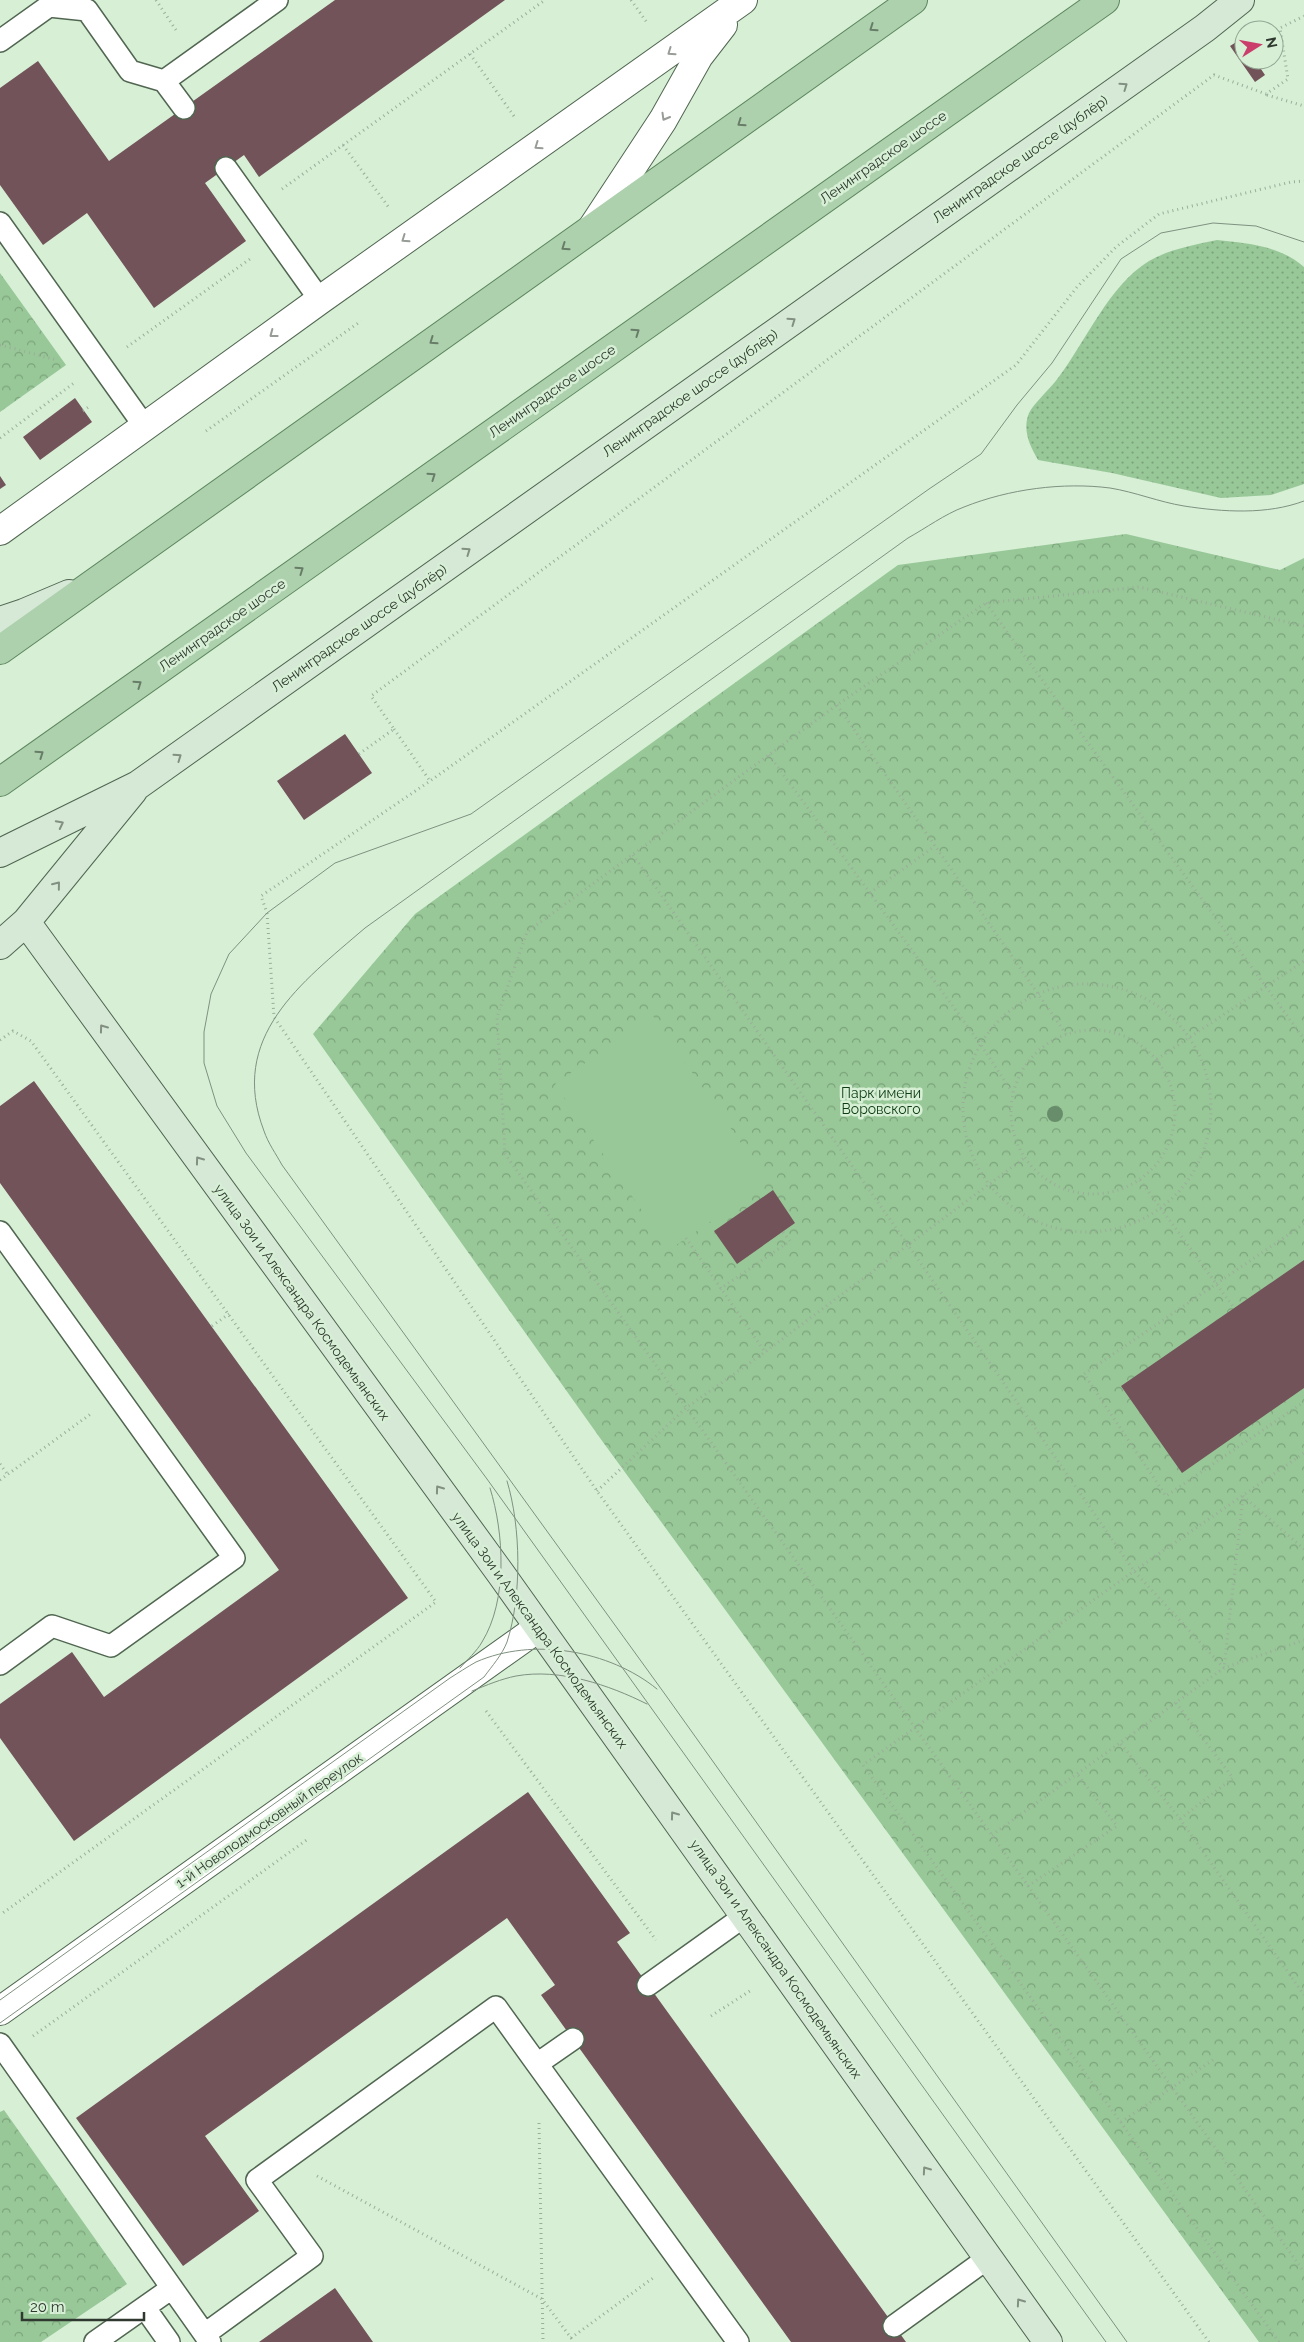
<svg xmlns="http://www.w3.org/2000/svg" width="1304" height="2342" font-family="Raleway,sans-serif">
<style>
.grass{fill:url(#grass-dots)}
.forest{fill:url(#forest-crowns)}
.pitch{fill:#98c898}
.building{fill:#725359}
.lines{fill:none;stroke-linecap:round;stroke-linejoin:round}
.service-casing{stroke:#516651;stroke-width:24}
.pedestrian-casing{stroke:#516651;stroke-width:30}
.tertiary-casing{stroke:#516651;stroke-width:30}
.secondary-casing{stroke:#516651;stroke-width:30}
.primary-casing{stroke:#5d875e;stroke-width:30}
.path{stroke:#9aae9a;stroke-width:3;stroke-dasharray:1 4;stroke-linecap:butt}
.service{stroke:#fff;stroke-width:21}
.pedestrian{stroke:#fff;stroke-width:28}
.tertiary{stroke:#fff;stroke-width:28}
.secondary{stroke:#d6e8d6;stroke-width:28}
.primary{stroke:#add0ad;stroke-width:28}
.tram{stroke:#809180;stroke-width:1}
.tree{fill:#688d6a}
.oneway{stroke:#687d68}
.oneway2{stroke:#979c97}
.oneway3{stroke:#829082}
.labels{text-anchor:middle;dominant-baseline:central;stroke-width:5;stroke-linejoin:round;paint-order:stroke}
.street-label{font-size:14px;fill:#2f392f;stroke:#d6efd5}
.park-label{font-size:14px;fill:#0e3c13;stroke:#d6efd5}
</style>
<defs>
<pattern id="grass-dots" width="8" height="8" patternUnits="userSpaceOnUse" patternTransform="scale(1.25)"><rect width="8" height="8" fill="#98c898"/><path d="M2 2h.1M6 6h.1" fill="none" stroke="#7ca37c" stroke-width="1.8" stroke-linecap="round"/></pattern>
<pattern id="forest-crowns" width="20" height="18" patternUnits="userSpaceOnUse" patternTransform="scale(1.25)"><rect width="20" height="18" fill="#98c898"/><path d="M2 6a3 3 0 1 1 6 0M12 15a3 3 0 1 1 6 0" fill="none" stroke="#7ca37c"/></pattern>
</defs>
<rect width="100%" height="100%" fill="#d6efd5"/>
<!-- grass -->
<path class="grass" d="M1217,240C1247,243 1281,246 1304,267V484L1271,495L1221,498L1112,473L1038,460C1030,446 1022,430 1029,413C1034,403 1051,388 1058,378C1085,343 1109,285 1149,261C1170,249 1194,245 1217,240Z"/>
<!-- forest -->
<path class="forest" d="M0,273L66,365L0,412Z
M1126,534L1280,570L1304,558V2342H1259L600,1438L313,1034L415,914L898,565Z
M4,2110L127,2284L41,2342H0V2112Z"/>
<!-- pitch -->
<path class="pitch" d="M653,1016L768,1182L669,1250L555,1084Z"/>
<!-- building -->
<path class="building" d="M335,0H505L259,177L244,155L205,183L246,241L154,308L87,213L43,245L0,185V88L38,61L109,161Z
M1241,39L1244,44V60H1255L1265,75L1255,82L1230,46Z
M75,398L92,422L40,460L23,437Z
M0,476L6,485L0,489Z
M345,734L372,773L304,820L277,781Z
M34,1081L408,1598L74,1841L0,1738V1704L72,1652L104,1697L279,1570L0,1183V1106Z
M773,1190L795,1223L737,1264L714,1231Z
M1304,1260V1388L1182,1473L1121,1386Z
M528,1792L630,1933L617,1942L906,2342H791L541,1995L555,1985L507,1918L205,2136L259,2211L183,2266L76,2118Z
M335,2288L373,2342H259Z"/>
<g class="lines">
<defs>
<path id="service" d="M0,41L49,6L87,10L130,71L164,81L277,0
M164,81L184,108
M226,168L320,300
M0,223L145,427
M0,1232L234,1558L111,1646L52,1626L0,1664
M648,1985L746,1915
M0,2044L210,2342
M537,2064L738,2342
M145,2308L169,2342
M894,2326L988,2258
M205,2334L312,2256L257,2180L496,2007L537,2064L573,2039
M95,2342L172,2288"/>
<path id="pedestrian" d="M0,2011L538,1628"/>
<path id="tertiary" d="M592,228L663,120L699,56L723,25
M0,531L320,300L743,0"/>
<path id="secondary" d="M0,621L24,613L69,594
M0,853L138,785L1205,28L1240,0
M26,922L501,1574L1048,2342
M0,945L26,922L133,791"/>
<path id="primary" d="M0,650L913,0
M0,782L1105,0"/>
</defs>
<!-- service casing -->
<use href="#service" class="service-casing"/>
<!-- pedestrian casing -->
<use href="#pedestrian" class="pedestrian-casing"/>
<!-- tertiary casing -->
<use href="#tertiary" class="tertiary-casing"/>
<!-- secondary casing -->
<use href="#secondary" class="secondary-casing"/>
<!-- primary casing -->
<use href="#primary" class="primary-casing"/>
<!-- path -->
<path class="path" d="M156,0L178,33
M631,0L648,24
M470,54L516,119
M1267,95L1304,106
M343,145L390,209
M282,189L545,0
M0,345L57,360
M127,347L250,259
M83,411L90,406
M206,431L361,321
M0,438L74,383
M986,603L1304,1039
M1304,626L1139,587L986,603L837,705L527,932L497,1017L505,1154L1304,2272
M837,705L1066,1034
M394,729L430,781
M359,754L394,729L371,696L1214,75L1266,94L1288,79L1280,28L1304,16
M769,755L979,1042L1012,1092
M633,855L908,1245L1134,1571L1224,1668L1243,1497
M870,893L935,846
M963 1108a124 124 0 1 1 248 0a124 124 0 1 1-248 0Z
M1011 1112a82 82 0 1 1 164 0a82 82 0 1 1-164 0Z
M0,1040L13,1031L31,1041L436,1602L0,1915
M1157,1059L1304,961
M1140,1180L1234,1308
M1304,1224L1084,1374L1166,1496L1304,1402
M686,1238L765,1352
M720,1289L790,1241L783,1232
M212,1326L229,1314
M0,1464L8,1475
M0,1480L92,1413
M597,1491L686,1408L765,1352L1024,1158
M1243,1496L1304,1549
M1176,1703L1233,1778L1180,1819
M486,1711L656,1940
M1121,1744L1180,1819L1304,1995
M992,1835L1224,1668L1304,1640
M1028,1886L1117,1826L1078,1775
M711,2016L753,1989
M33,2036L308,1839
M1121,2122L1216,2058
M539,2123L543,2342
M317,2176L542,2299L574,2342
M571,2338L653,2278
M1209,2342L597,1491L274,1017L267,913L261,896L430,781L1016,365L1077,287L1116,247L1159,214L1291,182L1304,181
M1279,2342L863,1765L1134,1571L1304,1453"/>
<!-- service -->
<use href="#service" class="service"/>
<!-- pedestrian -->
<use href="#pedestrian" class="pedestrian"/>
<!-- tertiary -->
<use href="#tertiary" class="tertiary"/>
<!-- secondary -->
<use href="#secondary" class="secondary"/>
<!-- primary -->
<use href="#primary" class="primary"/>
<!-- tram -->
<path class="tram" d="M460,1668C467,1660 477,1651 482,1642C508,1600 504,1533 490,1488
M472,1691C487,1685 501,1679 516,1676C560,1668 609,1685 647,1704
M0,2000L450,1678C458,1673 467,1667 476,1662C533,1637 609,1650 657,1689
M0,2023L484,1677C492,1666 502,1655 507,1642C522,1596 521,1527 507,1481
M1106,2342L487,1479L246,1153L217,1106L204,1063V1032L211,994L229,954L267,913L335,863L471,814L929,489L981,454L1017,405L1052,363L1121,259L1161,233L1213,223L1256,226L1304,242
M1127,2342L667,1697L282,1165C276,1154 268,1143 264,1131C228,1037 301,983 365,928L908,538C926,528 945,514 964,507C1009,489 1063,482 1110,488C1135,492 1159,502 1184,506C1223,512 1267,515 1304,501"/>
</g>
<!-- trees -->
<circle class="tree" cx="1055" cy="1114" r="8"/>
<!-- one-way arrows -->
<defs><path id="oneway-chevron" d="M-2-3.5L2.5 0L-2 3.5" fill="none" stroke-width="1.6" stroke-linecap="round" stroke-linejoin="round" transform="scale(1.25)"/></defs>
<g class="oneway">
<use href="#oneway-chevron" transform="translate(873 28) rotate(145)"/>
<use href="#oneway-chevron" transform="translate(741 123) rotate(145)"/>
<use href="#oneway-chevron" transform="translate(565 247) rotate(145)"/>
<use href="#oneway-chevron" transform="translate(636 332) rotate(-35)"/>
<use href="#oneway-chevron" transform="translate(433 341) rotate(145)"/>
<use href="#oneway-chevron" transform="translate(432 476) rotate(-35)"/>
<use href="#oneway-chevron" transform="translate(300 570) rotate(-35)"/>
<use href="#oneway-chevron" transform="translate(138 684) rotate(-35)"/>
<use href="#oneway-chevron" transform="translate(40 754) rotate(-35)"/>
</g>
<g class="oneway2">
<use href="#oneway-chevron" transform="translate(671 52) rotate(145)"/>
<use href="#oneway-chevron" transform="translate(665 117) rotate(120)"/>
<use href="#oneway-chevron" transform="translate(538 146) rotate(145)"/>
<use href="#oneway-chevron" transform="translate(405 239) rotate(145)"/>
<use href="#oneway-chevron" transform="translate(273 334) rotate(143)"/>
</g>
<g class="oneway3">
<use href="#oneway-chevron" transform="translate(1124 86) rotate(-35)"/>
<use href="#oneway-chevron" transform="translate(792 321) rotate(-35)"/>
<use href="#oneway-chevron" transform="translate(467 551) rotate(-35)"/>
<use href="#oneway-chevron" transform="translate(178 757) rotate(-35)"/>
<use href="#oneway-chevron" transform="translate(60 824) rotate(-27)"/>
<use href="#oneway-chevron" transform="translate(57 885) rotate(-51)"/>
<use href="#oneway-chevron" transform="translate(103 1028) rotate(-126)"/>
<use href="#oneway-chevron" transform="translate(199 1160) rotate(-126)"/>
<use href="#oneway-chevron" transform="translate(439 1489) rotate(-126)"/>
<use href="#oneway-chevron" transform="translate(674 1815) rotate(-126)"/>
<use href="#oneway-chevron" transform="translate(926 2170) rotate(-125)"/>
<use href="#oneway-chevron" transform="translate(1020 2302) rotate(-125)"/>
</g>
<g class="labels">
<!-- street labels -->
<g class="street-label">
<text transform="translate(883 157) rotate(-35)">Ленинградское шоссе</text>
<text transform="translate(1020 159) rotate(-35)">Ленинградское шоссе (дублёр)</text>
<text transform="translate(552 391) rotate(-35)">Ленинградское шоссе</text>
<text transform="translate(690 393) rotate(-35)">Ленинградское шоссе (дублёр)</text>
<text transform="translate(222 625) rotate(-35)">Ленинградское шоссе</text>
<text transform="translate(359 628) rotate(-35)">Ленинградское шоссе (дублёр)</text>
<text transform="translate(302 1302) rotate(54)">улица Зои и Александра Космодемьянских</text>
<text transform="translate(540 1630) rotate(54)">улица Зои и Александра Космодемьянских</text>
<text transform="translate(269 1820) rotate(-35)">1-й Новоподмосковный переулок</text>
<text transform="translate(776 1959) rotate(55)">улица Зои и Александра Космодемьянских</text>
</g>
<!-- park labels -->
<g class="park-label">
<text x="881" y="1093">Парк имени<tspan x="881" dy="16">Воровского</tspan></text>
</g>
</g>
<!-- north arrow -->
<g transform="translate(1259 45) rotate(79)"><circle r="24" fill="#d6efd5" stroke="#93a693"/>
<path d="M0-4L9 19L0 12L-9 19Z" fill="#cb3d6b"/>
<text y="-8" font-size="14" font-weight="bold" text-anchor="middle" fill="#2f392f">N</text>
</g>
<!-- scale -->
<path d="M22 2312v8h122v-8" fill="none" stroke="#2f392f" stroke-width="2.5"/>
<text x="30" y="2312" font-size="15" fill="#2f392f" stroke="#d6efd5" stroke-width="4" paint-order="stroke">20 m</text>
</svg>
